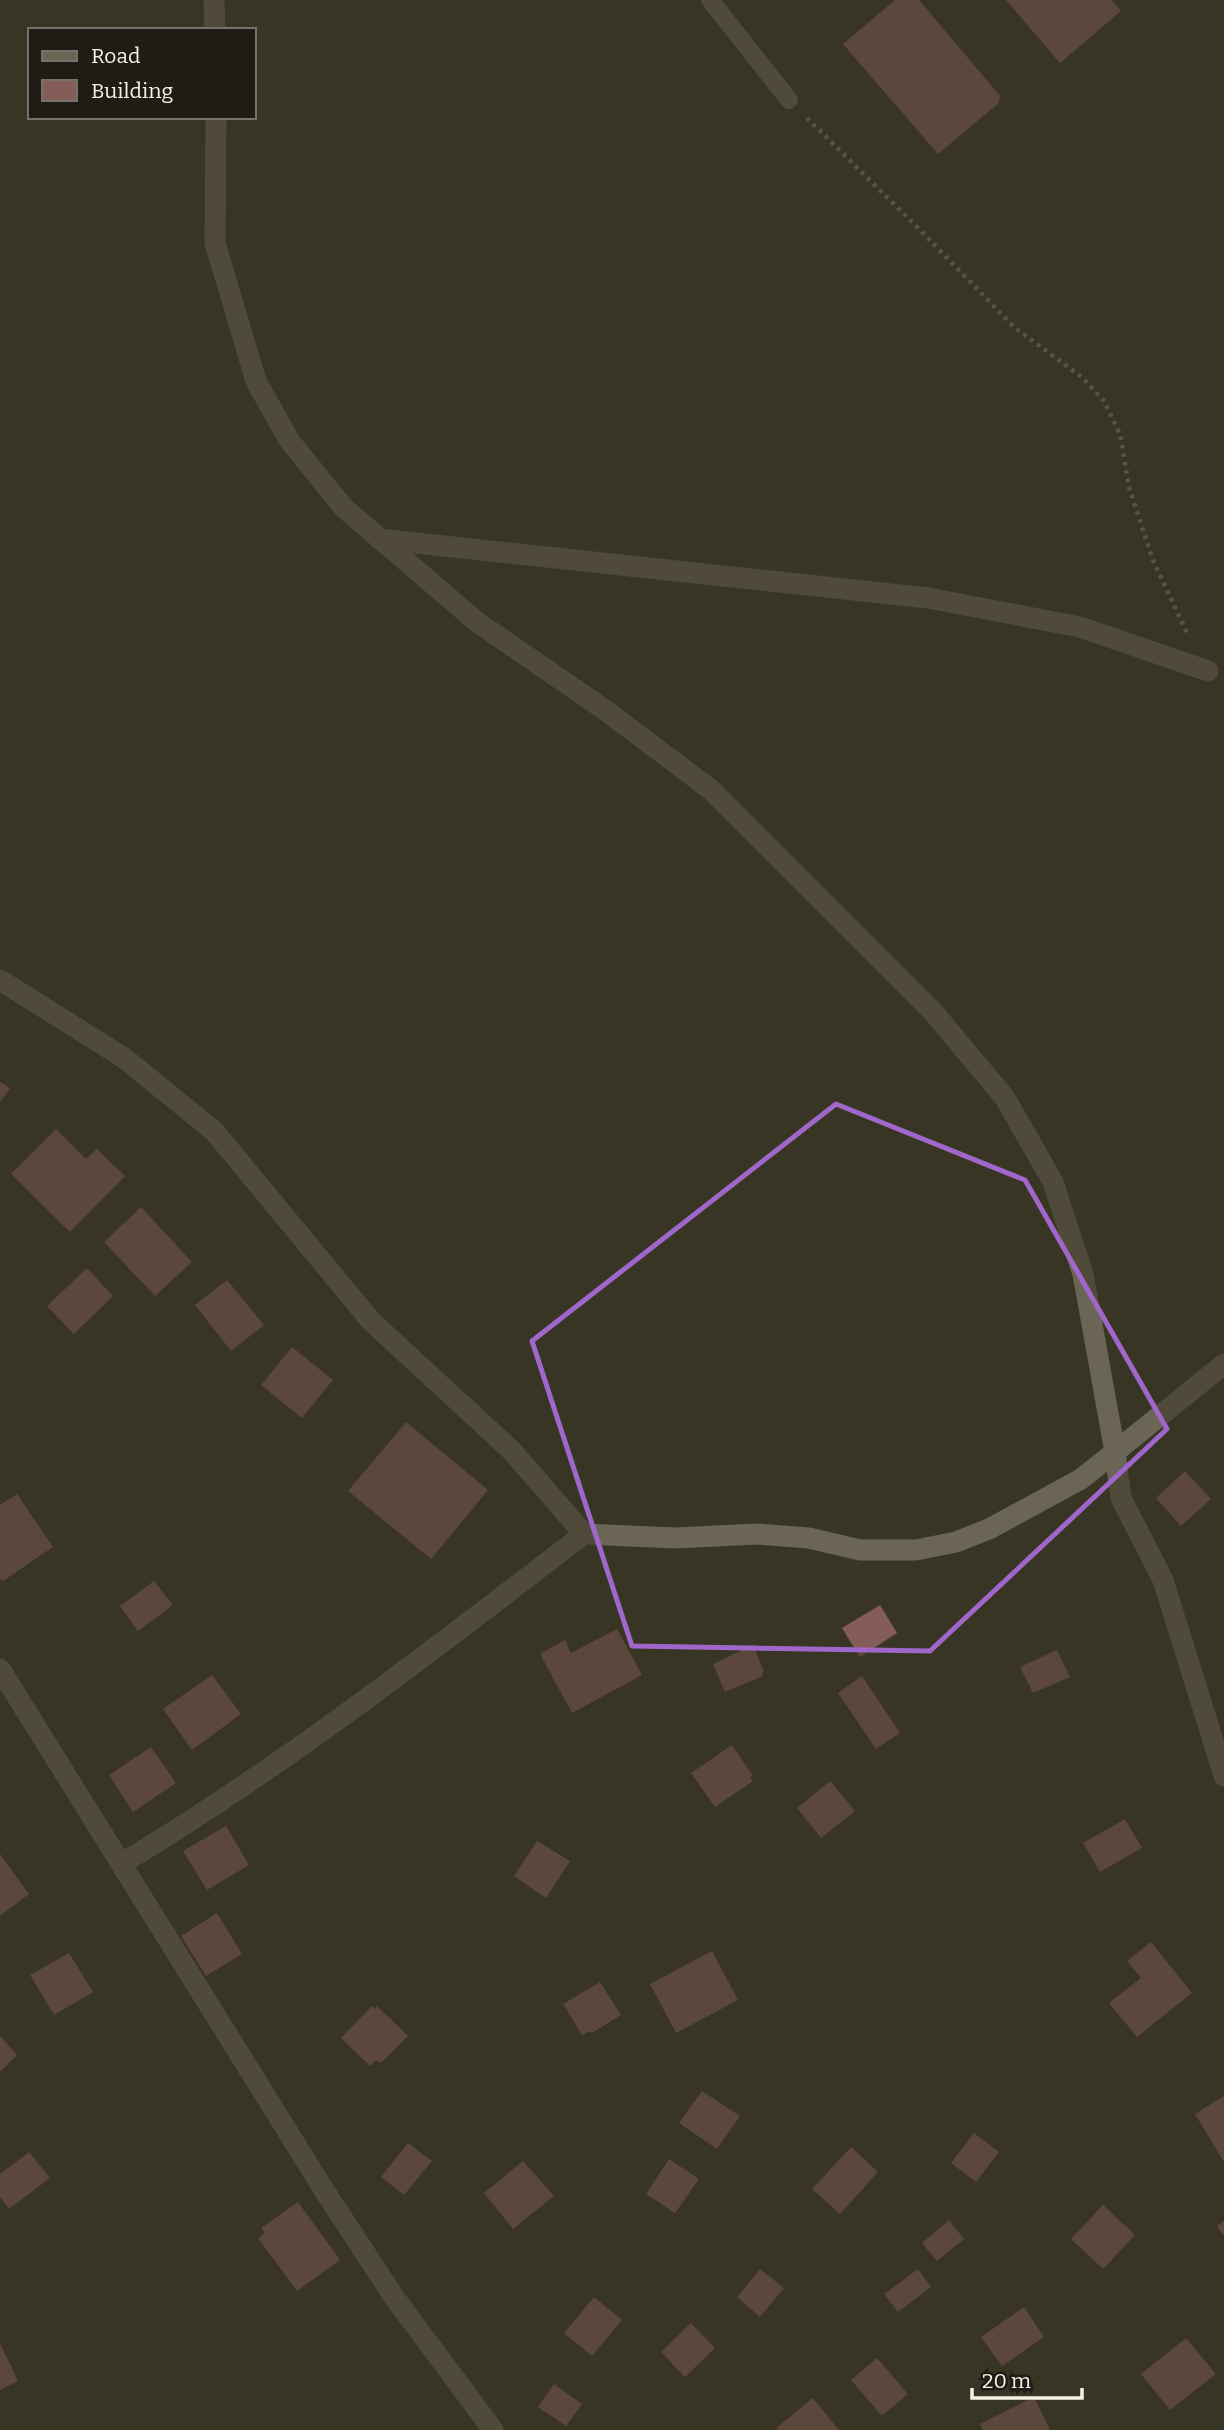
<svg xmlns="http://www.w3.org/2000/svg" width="1224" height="2430" font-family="Bitter,serif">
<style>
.building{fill:#855d58}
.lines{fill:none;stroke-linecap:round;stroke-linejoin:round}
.path{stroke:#7f7c6d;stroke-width:4.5;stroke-dasharray:3.5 5;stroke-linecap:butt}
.lane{stroke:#6b6556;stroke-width:18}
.street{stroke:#6b6556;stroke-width:21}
.marked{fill:none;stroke:#a067cb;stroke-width:5;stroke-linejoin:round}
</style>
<rect width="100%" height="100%" fill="#393524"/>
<!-- building -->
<path class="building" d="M895,0H919L1001,97L998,100L1000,102L938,154L843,44Z
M1006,0H1112L1121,11L1060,63Z
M0,1082L10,1088L0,1102Z
M56,1129L86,1159L97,1149L125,1176L70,1232L11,1174Z
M141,1207L192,1262L155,1296L104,1242Z
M87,1268L113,1296L74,1334L47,1306Z
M227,1280L264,1325L231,1351L195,1305Z
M292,1347L333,1380L302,1418L261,1385Z
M406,1422L488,1490L431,1559L348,1491Z
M1185,1471L1211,1499L1181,1526L1156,1498Z
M17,1494L53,1547L3,1581L0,1578V1505Z
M154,1581L173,1605L138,1631L120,1606Z
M880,1605L897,1633L860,1657L842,1628Z
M617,1629L642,1675L572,1713L540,1654L565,1640L571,1653Z
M753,1645L764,1672L762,1673L763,1676L725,1692L713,1664Z
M1057,1650L1070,1677L1033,1693L1020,1667Z
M212,1675L241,1714L192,1750L163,1709Z
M862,1676L900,1733L876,1749L838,1693Z
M732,1745L753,1776L750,1777L753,1781L715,1807L691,1773Z
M151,1747L176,1783L133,1812L109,1775Z
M830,1781L855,1811L821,1838L797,1808Z
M1125,1819L1142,1848L1100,1872L1083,1843Z
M226,1826L249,1865L207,1890L183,1851Z
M537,1841L570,1861L546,1898L514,1876Z
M0,1854L29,1894L0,1916Z
M217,1913L242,1954L206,1976L181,1936Z
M1151,1942L1192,1993L1137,2037L1109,2003L1141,1978L1127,1961Z
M712,1951L738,2000L676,2033L650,1984Z
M69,1953L93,1992L54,2015L30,1975Z
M600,1982L621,2015L592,2033L590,2031L582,2035L563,2004Z
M372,2006L374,2009L377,2006L408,2036L381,2063L376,2060L370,2066L341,2038Z
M0,2036L17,2055L0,2072Z
M702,2091L740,2116L717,2149L679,2123Z
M1224,2096V2162L1195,2114Z
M974,2133L999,2152L976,2182L951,2163Z
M408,2143L432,2161L404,2195L381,2177Z
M851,2147L878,2172L840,2214L812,2189Z
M29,2152L50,2178L9,2209L0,2197V2174Z
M669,2159L699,2179L675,2213L646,2194Z
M523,2161L554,2196L513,2229L484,2193Z
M298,2202L340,2260L297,2291L258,2238L265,2233L261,2228Z
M1103,2205L1135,2235L1103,2269L1071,2239Z
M949,2220L964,2239L937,2261L922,2243Z
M1224,2221V2236L1217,2226Z
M760,2269L784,2288L760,2317L737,2297Z
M918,2269L931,2287L898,2312L884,2294Z
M594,2297L622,2320L592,2356L564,2333Z
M1024,2307L1044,2337L1002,2366L981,2337Z
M691,2323L715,2348L685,2377L661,2352Z
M1186,2338L1216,2374L1170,2410L1141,2374Z
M0,2343L18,2381L0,2390Z
M877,2358L908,2394L882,2416L851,2380Z
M554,2384L582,2404L566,2426L538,2407Z
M1034,2397L1050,2430H983L980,2424Z
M813,2398L839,2430H778L776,2428Z"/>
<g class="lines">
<!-- path -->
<path class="path" d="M807,118L921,231L1014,327L1083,378L1104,401L1120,434L1129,487L1153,560L1187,633"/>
<!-- lane -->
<path class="lane" d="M710,0L789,100"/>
<!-- street -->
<path class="street" d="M214,0L215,30
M216,117L215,243L256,381L289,440L343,507L477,622L605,710L710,789L934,1013L1005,1098L1053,1182L1083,1274L1115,1452L1224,1364
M379,539L928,598L1080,627L1208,671
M0,980L124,1058L214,1131L371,1321L512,1451L584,1534L675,1538L757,1534L809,1538L860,1550H916L956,1542L989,1529L1081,1479L1115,1452L1121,1498L1163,1580L1224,1776
M0,1669L324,2190L394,2297L493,2430
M121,1864C284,1766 434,1649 584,1534"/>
</g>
<!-- marked area -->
<path d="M0 0H1224V2430H0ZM836,1104L1025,1180L1167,1429L930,1651L632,1646L532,1341Z" fill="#393524" fill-opacity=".55" fill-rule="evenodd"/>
<path class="marked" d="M836,1104L1025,1180L1167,1429L930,1651L632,1646L532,1341Z"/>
<!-- legend -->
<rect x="28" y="28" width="228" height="91" fill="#1e1c15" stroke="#747269" stroke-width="2"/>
<rect x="42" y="51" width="35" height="10" fill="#6b6556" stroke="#747269" stroke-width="2"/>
<text x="91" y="63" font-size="21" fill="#f5f2e7">Road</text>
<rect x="42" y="80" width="35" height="21" fill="#855d58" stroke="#747269" stroke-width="2"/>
<text x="91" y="98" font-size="21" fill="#f5f2e7">Building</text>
<!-- scale -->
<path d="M972 2388v10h110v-10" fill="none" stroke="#f5f2e7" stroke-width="3.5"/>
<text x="982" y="2388" font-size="21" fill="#f5f2e7" stroke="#1e1c15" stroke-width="5" paint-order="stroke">20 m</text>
</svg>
